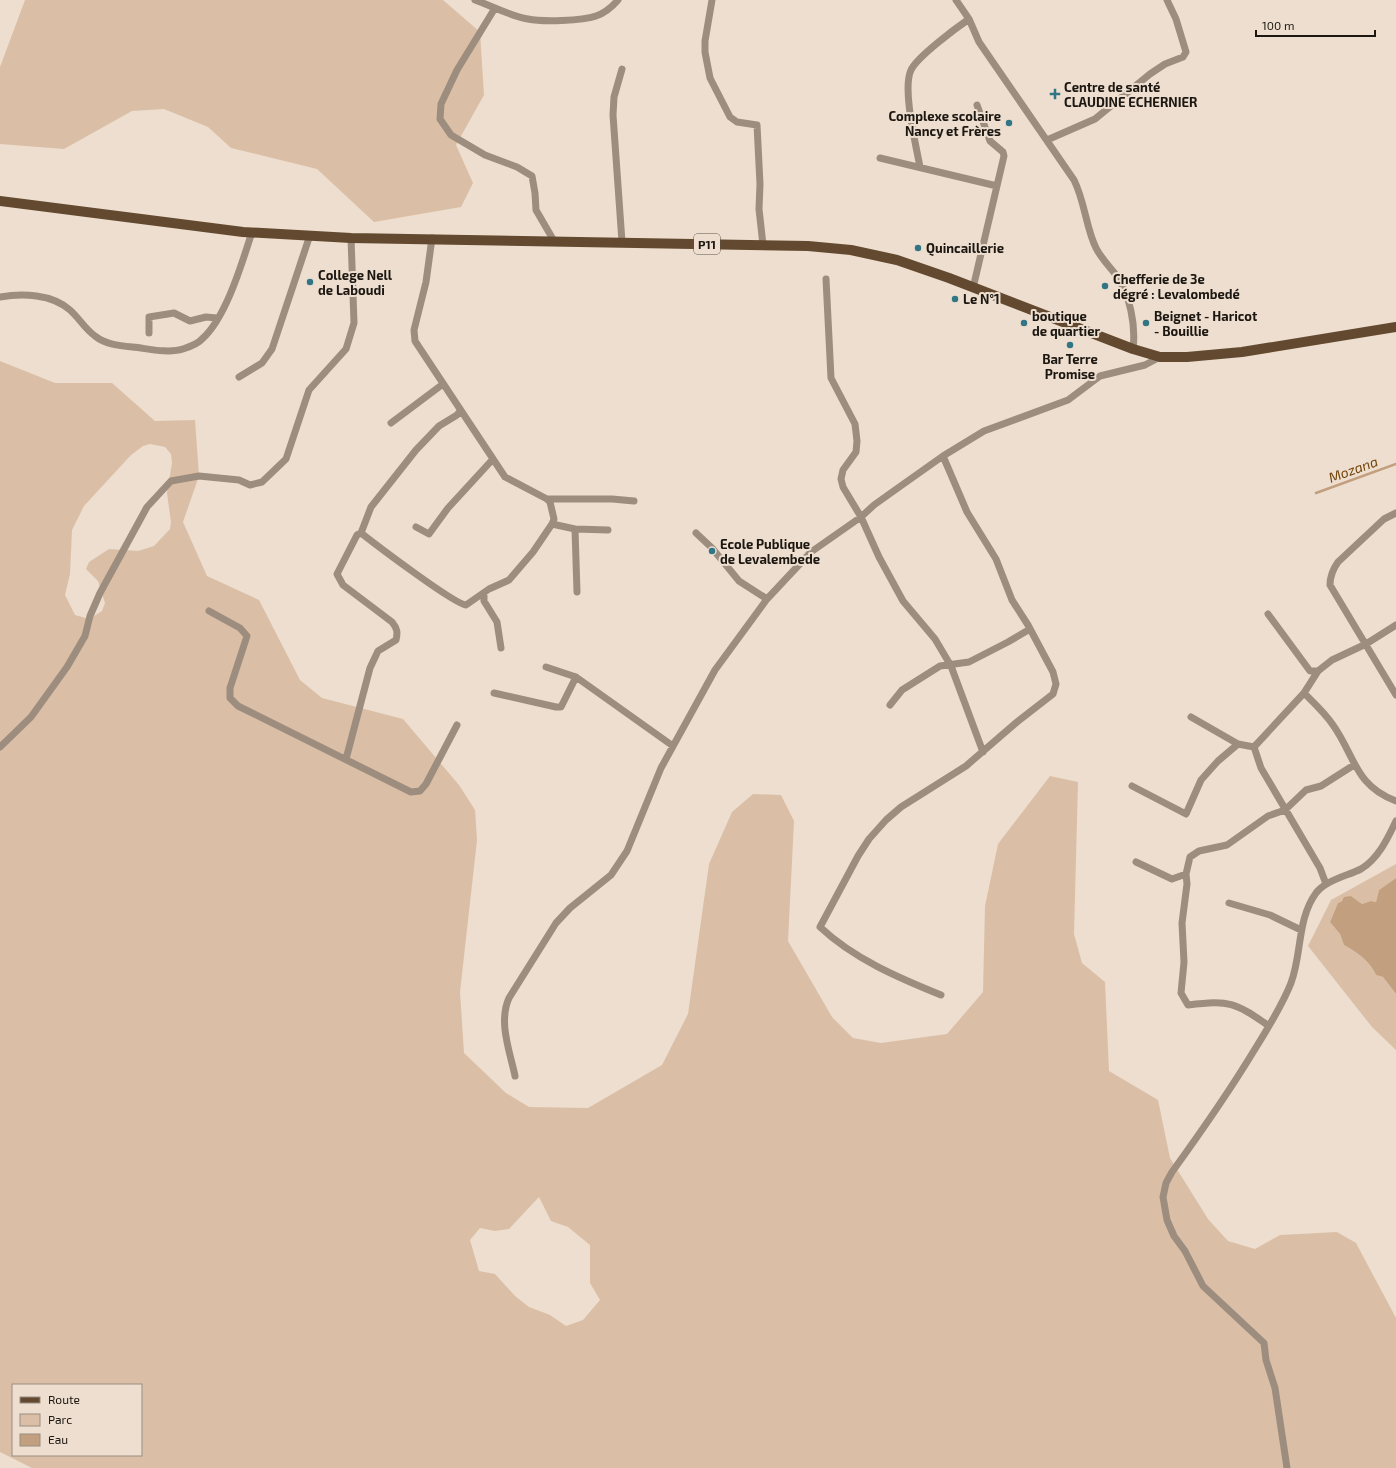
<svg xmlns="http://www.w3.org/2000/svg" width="1396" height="1468" font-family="'Exo 2',sans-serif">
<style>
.green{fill:#dabfa6;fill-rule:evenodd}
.water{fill:#c29f7e}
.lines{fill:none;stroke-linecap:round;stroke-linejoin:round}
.stream{stroke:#c29f7e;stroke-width:2.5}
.street{stroke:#9d8d7f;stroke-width:7}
.primary{stroke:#63492f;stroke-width:10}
.poi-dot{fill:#327685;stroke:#eddecf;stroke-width:1.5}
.labels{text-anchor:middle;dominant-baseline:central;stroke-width:4;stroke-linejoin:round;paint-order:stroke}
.shield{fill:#eddecf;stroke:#5b534a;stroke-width:1}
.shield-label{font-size:12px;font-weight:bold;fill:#1c1711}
.poi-label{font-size:13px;font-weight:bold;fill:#1c1711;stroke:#eddecf;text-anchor:start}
.water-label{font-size:14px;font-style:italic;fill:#724409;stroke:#eddecf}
</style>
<rect width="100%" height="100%" fill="#eddecf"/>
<!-- green -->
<path class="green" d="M25,0H443L480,32L484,95L456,145L473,183L461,207L374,222L317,169L231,148L208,127L164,109L132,111L64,149L0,144V67Z
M0,361L55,383H112L155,421L195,420L199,476L183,522L207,576L259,600L300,680L322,698L403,719L459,785L475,810L477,840L460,992L464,1053L506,1093L529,1107L588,1108L662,1065L688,1014L709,864L732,812L753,794L781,795L794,821L788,941L832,1017L853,1038L881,1043L947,1034L983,992L985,906L998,844L1050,776L1078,782L1074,934L1082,963L1105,982L1109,1071L1158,1100L1170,1158L1208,1219L1228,1241L1255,1249L1280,1235L1337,1232L1356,1243L1396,1318V1468H32L0,1452ZM150,444L165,447L171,454L172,463L167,493L171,522L170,529L154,546L138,551L109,549L89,562L86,569L98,581L105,603L102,611L89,619L75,615L65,595L70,574L72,530L84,506L131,455L143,446ZM539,1197L551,1221L568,1227L590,1245V1283L600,1300L583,1320L566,1326L550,1315L529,1307L515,1296L495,1274L479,1271L470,1240L480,1228L495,1231L509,1229ZM13,1385H141V1455H13Z
M1396,864V878L1379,890L1376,902L1371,901L1362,904L1351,896L1338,903L1330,922L1340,934L1344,945C1357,952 1370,961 1376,975L1383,977L1396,994V1050L1372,1027L1308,946L1331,900Z"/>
<!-- water -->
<path class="water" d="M1396,878V994L1383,977L1376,975C1370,961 1357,952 1344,945L1340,934L1330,922L1338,903L1342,901L1344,897L1351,896L1362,904L1371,901L1376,902L1379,890Z"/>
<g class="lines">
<!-- stream -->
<path class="stream" d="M1316,493L1396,464"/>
<!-- street -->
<path class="street" d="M475,0C492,6 510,16 528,19C542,22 582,21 596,16C605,13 612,7 618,0
M712,0L705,41V52L710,78L730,117L737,122L757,125L760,184L759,209L763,245
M956,0L969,19L979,42L1074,180C1085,202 1086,228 1096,248C1101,258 1109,266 1116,275C1130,295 1136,325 1133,349
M495,8L457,70L441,104L440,119L451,135L485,155L517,167L532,176L535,193L536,210L554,241
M622,69L614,97L613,115L622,242
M1047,140L1095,119L1150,74L1165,64L1183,57L1186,52L1176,19L1167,0
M880,158L997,186
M920,167C916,145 902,89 911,70C917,57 956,28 969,19
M826,279L831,378L855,424L857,441L856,452L843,470L841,479L843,487L861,517L879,557L903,601L935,639L951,666L983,752
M973,288L1004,156L1003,152L990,141L977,105
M0,297C22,293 52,294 70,310C79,318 85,329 95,336C107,346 126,346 141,348C154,350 171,353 183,349C189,347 198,344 202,339C226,318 242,263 252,232
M149,333V317L174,313L190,321L206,317L217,318
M239,377L262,363L272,349L310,235
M391,423L443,384
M547,499H612L634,501
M1396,513L1384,519L1338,562C1333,569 1330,576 1330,585L1396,695
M552,524L575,529L608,530
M416,527L429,534L448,508L493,459
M575,529L577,592
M361,533C375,544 454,604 466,605L489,589L509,580L533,552L552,524L554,519L550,502L547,499L505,477L415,341L414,330L426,282L432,238
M696,533L712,548L739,581L767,599
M484,593V601L497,622L501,648
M209,611L240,628L247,636L230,688V698L238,706L411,792L420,791L426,784L457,725
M1268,614L1310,671H1318
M546,667L576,677L673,746
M494,693L556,707H561L576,677
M1304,693C1314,703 1325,713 1333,725C1355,756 1355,786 1396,801
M890,705L902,690L940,666L969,662L1008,642L1030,629
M1191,717L1238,744L1254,747
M0,747L31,717L67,667L85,636L90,616L100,593L147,507L171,481L199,476L239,480L250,485L262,482L286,459L309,390L346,349L354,323L351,238
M1254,747L1304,693L1318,671L1332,660L1366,644L1396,625
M1254,747L1261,768L1320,868L1326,884
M346,759L370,668L378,651L396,640C398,632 397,628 392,622L343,585L337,574L357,535L361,533L371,507L416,450L439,426L457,415L460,411
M1132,786L1186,814L1201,780L1218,761L1238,744
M1136,862L1172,879L1186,874
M1229,903L1270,915L1301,930
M941,995C899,978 854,959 820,927L858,856L869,839L886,820L901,807L966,766L1017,722L1053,694L1056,684L1053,672L1028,625L1012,600L996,559L967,512L943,456
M1269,1026C1234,1002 1230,1000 1188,1005L1181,993L1184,962L1182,923L1187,884L1186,874L1190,857L1199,851L1227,845L1268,816L1285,810L1306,790L1321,786L1354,765
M515,1076C510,1052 498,1022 509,998L556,923L570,908L611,875L627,851L661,768L715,670L767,599L811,552L861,517L874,505L895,490L943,456L984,431L1068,400L1100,376L1145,365L1160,357
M1287,1468L1275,1388L1266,1360L1264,1343L1203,1286L1185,1251L1174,1236L1167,1220L1163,1197L1166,1183L1172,1172C1201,1132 1229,1092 1255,1049C1268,1028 1282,1006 1291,983C1302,954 1297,919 1316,893C1326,880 1347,876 1361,869C1378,859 1388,838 1396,821"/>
<!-- primary -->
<path class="primary" d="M0,201L243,232L351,238L808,246L851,250L897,260L949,278L1133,349L1160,357H1187L1242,352L1396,327"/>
</g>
<!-- markers -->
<g class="poi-dot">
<path d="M1053 88h4v4h4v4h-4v4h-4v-4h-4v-4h4z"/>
<circle cx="1009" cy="123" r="4"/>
<circle cx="918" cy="248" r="4"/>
<circle cx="310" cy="282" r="4"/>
<circle cx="1105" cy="286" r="4"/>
<circle cx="955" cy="299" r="4"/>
<circle cx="1024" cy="323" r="4"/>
<circle cx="1146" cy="323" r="4"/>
<circle cx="1070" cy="345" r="4"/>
<circle cx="712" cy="551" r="4"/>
</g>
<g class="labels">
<!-- shield labels -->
<rect class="shield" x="694" y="234" width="26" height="20" rx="3"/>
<g class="shield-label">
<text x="707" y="244">P11</text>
</g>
<!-- poi labels -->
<g class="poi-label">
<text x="1064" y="87">Centre de santé<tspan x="1064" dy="15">CLAUDINE ECHERNIER</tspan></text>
<text x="1001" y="116" text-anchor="end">Complexe scolaire<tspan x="1001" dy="15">Nancy et Frères</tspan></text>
<text x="926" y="248">Quincaillerie</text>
<text x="318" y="275">College Nell<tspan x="318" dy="15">de Laboudi</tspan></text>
<text x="1113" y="279">Chefferie de 3e<tspan x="1113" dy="15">dégré : Levalombedé</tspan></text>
<text x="963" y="299">Le N°1</text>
<text x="1032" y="316">boutique<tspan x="1032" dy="15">de quartier</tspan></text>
<text x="1154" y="316">Beignet - Haricot<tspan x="1154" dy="15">- Bouillie</tspan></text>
<text x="1070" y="359" text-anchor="middle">Bar Terre<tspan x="1070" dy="15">Promise</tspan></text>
<text x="720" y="544">Ecole Publique<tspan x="720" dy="15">de Levalembede</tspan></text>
</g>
<!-- water labels -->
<g class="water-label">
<text transform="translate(1353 469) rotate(-20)">Mozana</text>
</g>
</g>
<!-- legend -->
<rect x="12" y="1384" width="130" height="72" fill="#eddecf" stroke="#998e83"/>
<rect x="20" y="1397" width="20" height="6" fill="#63492f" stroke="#998e83"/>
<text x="48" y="1404" font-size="12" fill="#1c1711">Route</text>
<rect x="20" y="1414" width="20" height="12" fill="#dabfa6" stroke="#998e83"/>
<text x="48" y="1424" font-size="12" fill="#1c1711">Parc</text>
<rect x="20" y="1434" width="20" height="12" fill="#c29f7e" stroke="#998e83"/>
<text x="48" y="1444" font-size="12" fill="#1c1711">Eau</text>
<!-- scale -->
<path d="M1256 30v6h119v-6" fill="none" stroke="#1c1711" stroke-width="2"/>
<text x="1262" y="30" font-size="12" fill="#1c1711" stroke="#eddecf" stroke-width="3" paint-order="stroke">100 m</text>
</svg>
